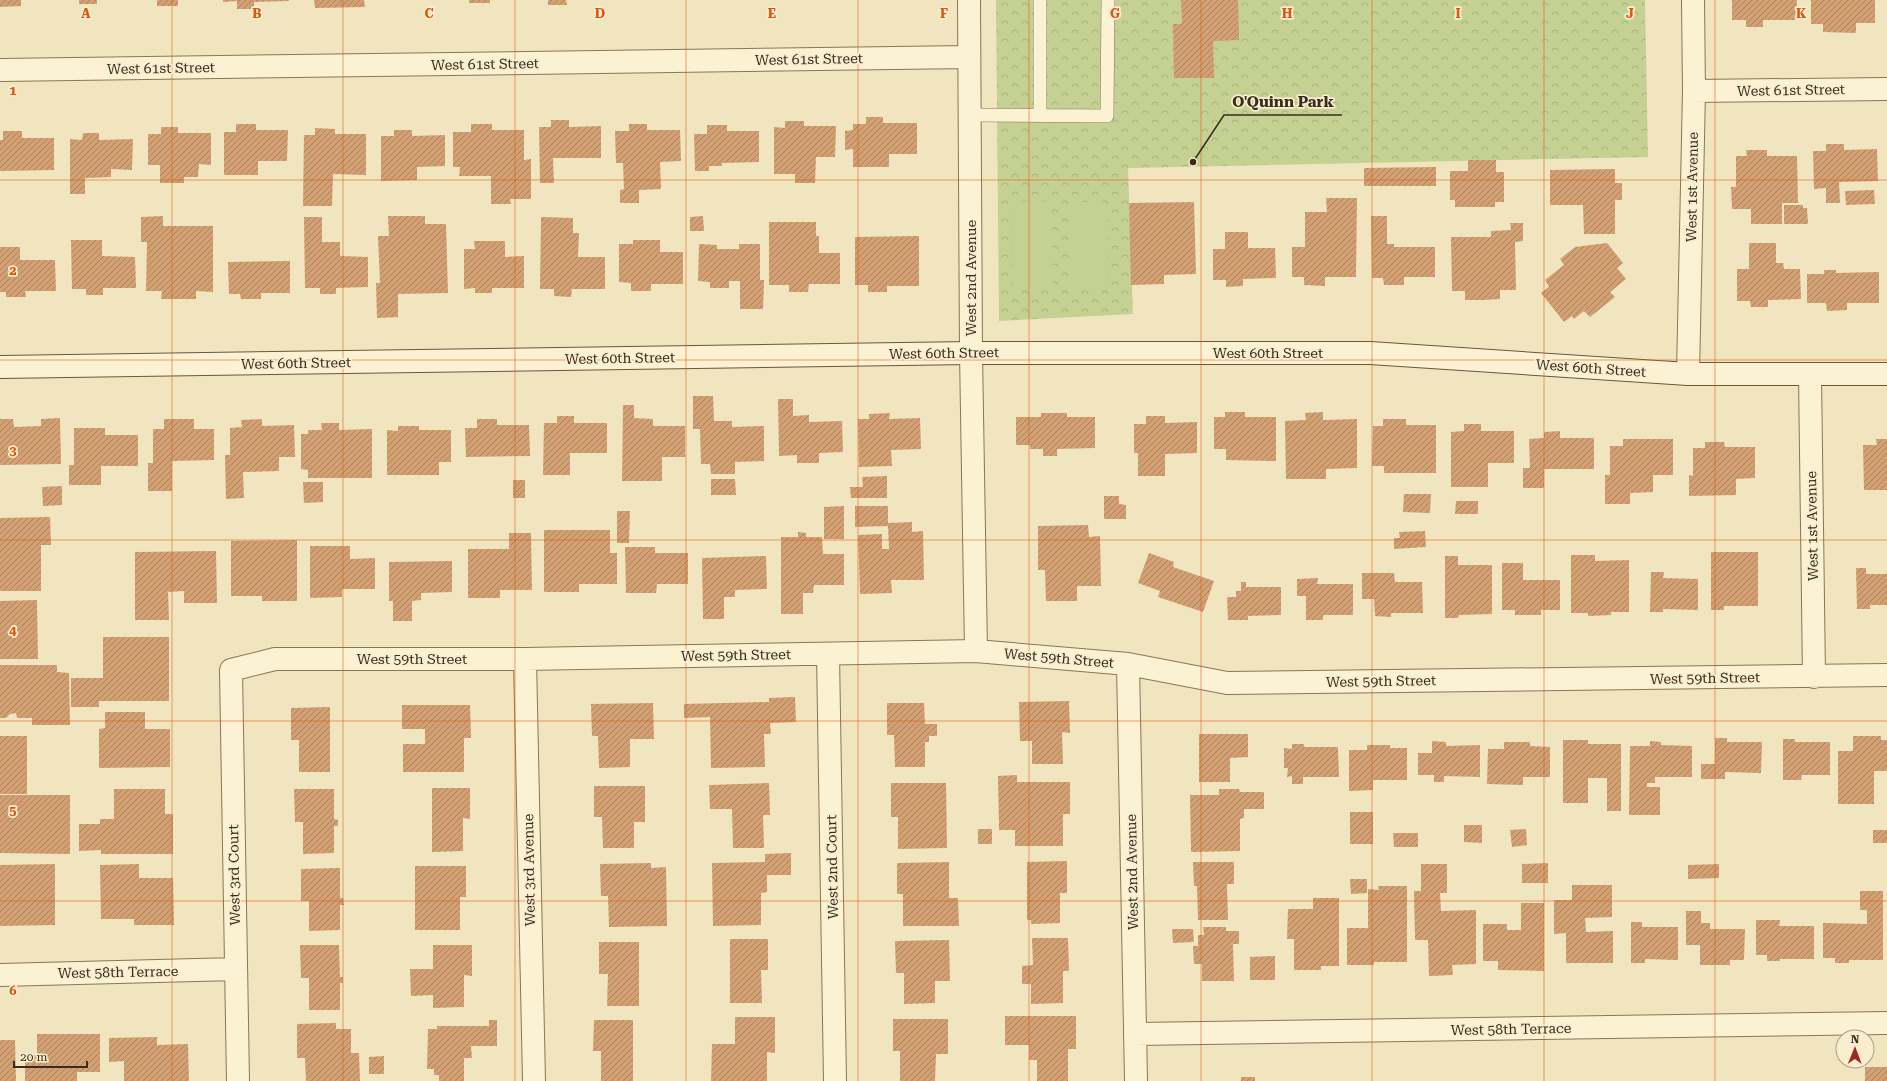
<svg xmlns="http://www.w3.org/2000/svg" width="1887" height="1081" font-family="'Roboto Serif',serif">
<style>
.forest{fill:url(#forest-crowns)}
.pitch{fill:#c5d093}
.building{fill:url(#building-hatch)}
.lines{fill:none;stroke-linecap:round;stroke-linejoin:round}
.lane-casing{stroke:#8b7556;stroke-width:14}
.street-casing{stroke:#8b7556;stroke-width:24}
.secondary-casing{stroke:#6d563a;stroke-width:24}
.lane{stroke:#fbf1d3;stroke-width:13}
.street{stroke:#fbf1d3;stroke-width:22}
.secondary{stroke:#fbf1d3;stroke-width:22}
.grid{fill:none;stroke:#df570d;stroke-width:1;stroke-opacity:0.55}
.labels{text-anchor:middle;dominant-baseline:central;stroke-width:3.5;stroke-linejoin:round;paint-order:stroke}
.street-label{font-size:14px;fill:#392c1c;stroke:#f8eecf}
.grid-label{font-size:13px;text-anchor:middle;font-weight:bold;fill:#df570d;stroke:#f8eecf;stroke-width:3.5;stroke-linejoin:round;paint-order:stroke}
.leader{fill:none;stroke:#392c1c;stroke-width:1.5}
.callout-dot{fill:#392c1c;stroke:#f8eecf;stroke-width:1.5}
.callout-label{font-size:15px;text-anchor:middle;font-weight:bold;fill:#392c1c;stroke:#f8eecf;stroke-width:3.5;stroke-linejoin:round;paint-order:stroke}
</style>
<defs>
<pattern id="forest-crowns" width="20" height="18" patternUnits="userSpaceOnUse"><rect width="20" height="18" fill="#c5d093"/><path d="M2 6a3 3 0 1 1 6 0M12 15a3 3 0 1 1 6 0" fill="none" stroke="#aab37e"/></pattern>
<pattern id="building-hatch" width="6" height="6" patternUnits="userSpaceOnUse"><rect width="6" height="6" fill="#d2a072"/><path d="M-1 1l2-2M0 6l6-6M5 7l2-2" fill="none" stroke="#ab835d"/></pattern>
</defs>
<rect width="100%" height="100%" fill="#f1e5bf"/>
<!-- forest -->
<path class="forest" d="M996,0H1645L1648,157L1128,168L1133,314L999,321Z"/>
<!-- pitch -->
<path class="pitch" d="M1052,201L1053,289H1013L1012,202Z
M1068,202H1107L1108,289L1069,290Z"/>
<!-- building -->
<path class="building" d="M0,0H21V6L0,7Z
M79,0H97V4H79Z
M157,0H178V6H157Z
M223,0H289V1L254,2V9H237V1L223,2Z
M314,0H364L365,7L315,8Z
M469,0H490V3H469Z
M548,0H566L567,5H548Z
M1181,0H1238L1239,40L1213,41L1214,78H1174L1173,24H1182Z
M1732,0H1797L1796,20H1763V27H1746V20H1732Z
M1811,0H1875V23H1856V33L1823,32V24H1811Z
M866,117H883V123H917V154H889V167H853V149L845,150V131L853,130V124H866Z
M551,120H569V127L601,126V158H553L554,183H540L539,127H551Z
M785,121H804V126H836L835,157H816L815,183H795V174H774V127L785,128Z
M236,124H256V130H288L287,161H258V175H224V132H236Z
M471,124H492V130H524V160L531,159V199H510L511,204H491V176H459L460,167H453V132H471Z
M629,124H647V130H680L681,161L660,162L661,189L639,190V203H620V190L624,189L623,163H616L615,131H629Z
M707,125H727V131H759V162L722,163V166H709V171H695L694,134H707Z
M161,127H178V133H211V165L199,164L198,177H184V183H160V165H148V134H161Z
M315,128L335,129V134H366V175L333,174L332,206H303L304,135H315Z
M394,130H412V136L445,135V166L417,167V180L381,181V136H394Z
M3,131H22V138H54V170L0,171V140H3Z
M83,133H99V140L133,139L132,170L111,169V177L85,178V194H70V139L82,140Z
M1826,144H1844V150L1877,149L1878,181L1839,182L1840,203H1826V188L1814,189L1813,151H1826Z
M1746,150H1767V156H1797L1798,203H1782V224H1751V209H1732L1731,187H1736V156H1747Z
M1468,160H1496V172H1504V202H1495V207H1455V200H1450V171H1468Z
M1436,167V186H1364V168Z
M1615,169V183H1622V200H1615V234H1584L1583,205H1550V170Z
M1874,190L1875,204L1846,205L1845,191Z
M1326,198H1357L1356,277H1325V286L1304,285V277H1292V247H1305V212H1327Z
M1194,202L1196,274L1164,275V284L1131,285L1129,203Z
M1784,205H1803V208H1807L1808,224H1784Z
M163,216V226H213V292L196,291V299H161L162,291H146L147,242H141V217Z
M388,216H425V224H446L448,293L398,294V317L377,318L376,283H380L378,236H389Z
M703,216L704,231H690V217Z
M1371,216H1387V244H1394V247H1435V277H1404V285H1384L1383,278H1372Z
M304,217H322V242H340V256L368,257V287L336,288V294H320V288H305Z
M541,217L573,218V233H579L578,257H605V289H572L571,297L554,296V289H540Z
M769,222H816V236H819V253H840V284H809L808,292H789V285H769Z
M1510,223H1523V241L1515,242L1516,290H1500V299L1483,300H1465V291H1452L1451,237H1491V231L1511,230Z
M1225,232H1248V248H1275L1276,278L1243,279V286L1226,287V280H1213V249H1225Z
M919,236V286H887V292H868V285H855V237Z
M71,240H102V256L135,257L136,288H103V295H86V289H72Z
M633,240H660V252H683V284H651V291H631V283L619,282V244H633Z
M474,241H505V257L524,256V288H492V293H475V288L464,289V249H475Z
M1607,243L1623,263L1617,268L1626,279L1610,292L1615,297L1590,317L1584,311L1574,319L1572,316L1564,322L1541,293L1549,287L1545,280L1564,265L1560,259L1575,247Z
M1749,243H1776V263H1783L1784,269H1800L1801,299L1768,300V307H1751L1750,301H1737V269H1749Z
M699,244L717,245V249H739V244H760V280H764L763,309H740V281H729V288H710V282L698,281Z
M0,247H20V260H55L56,291H25L26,297H6V292H0Z
M290,261V293H261V299H241L240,294H229L228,262Z
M1824,270H1836V273L1879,272V303H1847V310L1827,311L1826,303H1807V274H1824Z
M693,396H713L714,421H732V427L764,426V461L735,462V474H711L710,464H701L700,429H693Z
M778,399H793V416L809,415V422L842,421L843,452L819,453V463H797V455L779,456Z
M623,405H634V418L653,419V426H685V457H662V481H622Z
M1225,412H1245V417H1276V461L1226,460V449H1214V417H1225Z
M1323,412V420L1357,419V468L1326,469V479H1286L1285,421L1306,420L1305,413Z
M890,413L889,419L920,418L921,449L891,450L892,466L859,467L858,419H869V414Z
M1041,413H1067V417H1095V448L1057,449V456H1043V449H1030V445H1016V417H1041Z
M557,416H574V423H607V453H570V475H543L544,423H557Z
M1146,416H1165V423L1197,422V453L1165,454V476H1138V453H1134V424H1146Z
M60,418L61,464L0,465V419H13L14,427L41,426V419Z
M164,419H194V429H214V460L172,461V491H148V463H153V429H164Z
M262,419V426L294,425L295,457H279V471L243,472L244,498L226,499L225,455H230V428L242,427L241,420Z
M477,419H497V425H529L530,456L466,457L465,428H477Z
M1383,419H1406V425H1436V473H1384V466H1372L1373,426H1383Z
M321,423H339V430L372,429V478H308V470L301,469V434H308V430H322Z
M1464,424H1481V431H1514V463H1488V487H1451V432L1464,431Z
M398,426H419V430H451V462H439V475H387V430L398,431Z
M74,428H105V435H138V466H101V485H69V465H74Z
M1560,431V438H1594V469H1544V488H1523V468H1530L1529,439L1544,438V432Z
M1623,439H1673V475H1653V492L1630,493V504H1605V475H1610V446H1623Z
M1876,439H1887V490H1864L1863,445H1877Z
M1705,442H1724L1725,447H1755V478L1736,479V495L1689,496V475L1693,476V448H1705Z
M887,476V498H851L850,487H863L862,477Z
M711,479H735L736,495H711Z
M513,480H525V498H513Z
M303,482H323V502L304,503Z
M62,486V505L43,506L42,487Z
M1404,494H1431L1430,513L1403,512Z
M1104,496H1119V504L1126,505V519H1104Z
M1456,501H1478V514H1455Z
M844,506V539H824V507Z
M855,506H888V523L912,522V532L923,531L924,580H891L892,593L860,594L858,535L882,534V549H889L888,526L855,527Z
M617,511H630L629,543H617Z
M50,517L51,545H41V591H0V518Z
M1088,525L1089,537L1100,536L1101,586H1077V601H1046L1045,570H1038V526Z
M544,530H610V553H617V584H579V592H544Z
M1425,531L1426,547L1394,549V538H1400L1399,532Z
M798,532L806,533V537H822L823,554H844V585H814L813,593H803V614H781V537H798Z
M509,533H531L532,590H500V598H468V549H509Z
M297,540V601H262V596H231V541Z
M310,546H350V559L375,558V589H342V597L310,598Z
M625,547H655V553H688V584H657L656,593H626Z
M216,551L217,603H184V591L168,592L169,620H135V552Z
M1711,552H1758V606H1724V610H1711Z
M1149,553L1174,562L1173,567L1214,581L1203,612L1158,597L1160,591L1138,583Z
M1571,555H1595V561L1629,560V612H1611V615L1588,616V613H1571Z
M766,556L767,589L735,590V597H724V619H703L702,558Z
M1445,556H1458V565H1492V614L1459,615L1458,618H1445Z
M452,561V592L421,593V600L412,601V621H393V601H389V562Z
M1502,563H1523V580H1560V610H1541V615H1515V610H1502Z
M1856,568H1866V574H1887V605H1870V609H1857Z
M1651,572H1664L1663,578L1698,579V610L1663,609V612H1650Z
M1362,573H1394L1395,582H1422L1423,613H1391V617L1375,616L1374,599H1362Z
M1318,578L1317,584H1353V615H1323V620H1306V596H1297V579Z
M1241,582H1246V587H1281V615L1248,616V620H1228L1227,597H1236V591H1241Z
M37,600L38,659H0V601Z
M103,637H169V701H99V707H71V678H103Z
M0,665H57V672L69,673L70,725H32V718H17L16,713L10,714L6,718H0Z
M795,697L796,722L770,723L771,734H764L765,767L711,768L710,717L684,718V704L769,702V698Z
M1069,701L1070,733L1062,732L1063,764H1032V741H1020L1019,702Z
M653,703L654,739H630V767L599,768L598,736H592L591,704Z
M887,703H924L925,724H937V736H929V742H925V767H895L894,735H887Z
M402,705H470L471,738H464V772H403V744H425V729H402Z
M330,707V772H299V740H291V708Z
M105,712H145V729H170V767L99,768V729L105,728Z
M1199,734H1248V757L1230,758V782H1199Z
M0,736H27V794H0Z
M1853,736H1881V740H1887V771H1874V804H1838V751H1853Z
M1715,738H1727V742H1762L1761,773L1725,772V779H1701V764H1715Z
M1783,739H1795V742H1830V775H1802L1801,780H1783Z
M1563,740H1588V744H1621V811H1607V778H1588V803H1563Z
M1432,741L1446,742V746L1480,745V777L1444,776V782H1434V775H1418V753H1432Z
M1650,741L1661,742V745L1692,746V777H1655V783H1647V787H1660V815H1629L1630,746H1650Z
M1504,742H1530V746L1550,747V777H1523V785L1487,784L1488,749H1504Z
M1292,744H1304V747H1338L1339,777H1303V784H1292V776L1287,777L1288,768H1284V748L1292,749Z
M1367,745H1390V748H1407V780H1373V790L1349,791V750H1367Z
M1017,775V782H1070V814H1063V846H1015V830H999L998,776Z
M769,783L770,815H763L764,848H733L732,809H710L709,785Z
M891,783H946L947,848L898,849V817H891Z
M594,786H645V822H634V848H603L602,817H594Z
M432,788H470V819L463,818V851L432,852Z
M114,789H165V814H173V854H101V850L79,851V824H100V819H114Z
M294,789H334V819L338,820V826H334V853L303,854V822H295Z
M1219,789H1239L1240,792H1264V809H1244V818L1240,819V851L1191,852L1190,795H1219Z
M0,795H70V854L0,853Z
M1350,812H1373V844H1350Z
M1464,825H1482V843L1464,842Z
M978,829H992V844H978Z
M1526,829L1527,845L1512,847L1510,830Z
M1873,830H1887V843H1873Z
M1393,833H1418V847H1394Z
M791,853V875H767V892L761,893V925L713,926L712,863L765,862V854Z
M1067,861V893H1060V923L1031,924V920H1027V862Z
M949,862V898H958L959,926H903V894H897V863Z
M1193,862H1234V884H1227L1228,920H1198L1197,886H1194Z
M651,863V868L666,867L667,926L609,927L608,896H601L600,864Z
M1548,863V883H1522V864Z
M55,864V925L0,926V865Z
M139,864V878H173L174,925H134V919H101L100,865Z
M1421,864H1447V893H1440L1441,911L1476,910V964L1452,965L1453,975L1429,976L1428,940H1415L1414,891H1421Z
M1719,864V878L1688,879V865Z
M415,866H466V897H460V930H415Z
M340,868V898H343L344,905H340V930L309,931V901H301V869Z
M1350,879H1367V893L1351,894Z
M1572,885H1612V917L1585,918L1586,932L1613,931V963H1566V933L1554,934V900H1572Z
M1378,886H1407V962H1374V965H1347V928H1368V889L1379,890Z
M1860,891H1883V960H1849V963H1835V958H1823V923L1867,924V910H1860Z
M1313,898H1339V966H1321V970H1294V939H1287L1288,909H1313Z
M1521,903H1544V971L1498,970V961H1483V924H1507V930H1521Z
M1686,911H1701V923H1710V929H1745L1744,960H1730V965H1700V945H1686Z
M1756,920H1780L1779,926H1814V959H1780V961H1767V955H1756Z
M1631,922H1642V927H1678V960L1645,959V963H1631Z
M1203,927H1226V931H1239V944H1233L1234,981H1202V964H1194L1193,946H1198V935H1204Z
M1172,929H1193L1194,942L1173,943Z
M1032,938H1068L1069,971H1063V1003L1031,1004V984H1022V966L1033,965Z
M730,939H768V970H761L762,1003H730Z
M949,940L950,981H935V1003L904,1004V973H896L895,941Z
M599,942H639V1006H607L608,974H599Z
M300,945H339L340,977H343V983H340V1010H309V978H301Z
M433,945H472V976L464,975V1007L433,1008V995L411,996L410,969H433Z
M1275,956V980H1250V957Z
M1005,1016H1076V1049H1068V1081H1037V1060H1029V1045H1005Z
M735,1017H775V1053L767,1052V1081H711L712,1044H735Z
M893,1019H948V1054H936L935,1081H900V1051H893Z
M489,1020H497V1046H471L472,1058H464V1081H439V1075H434V1069H427L428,1029H437V1026H489Z
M594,1020H633V1081H601V1051H593Z
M336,1023V1029H351V1053H359L360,1081H306L305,1058H297V1024Z
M37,1034H100V1072H77V1081H25V1055H37Z
M157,1037V1045L188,1044L189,1081H124V1061L109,1062V1038Z
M0,1040H15L16,1081H0Z
M384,1056V1074H369V1057Z
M1865,1067H1887V1081H1865Z
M1241,1077H1255V1081H1241Z"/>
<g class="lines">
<defs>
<path id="lane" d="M970,115L1107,116L1108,0
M1040,116V0"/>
<path id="street" d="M969,0L971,353L976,651
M0,70L969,57
M1694,91L1887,89
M1688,374L1694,91L1693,0
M1810,375L1814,677
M828,654L835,1081
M525,659L534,1081
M1128,664L1136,1081
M0,975L236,969
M1135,1034L1887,1023
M238,1081L231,670L275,659H525L976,651L1128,664L1227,683L1887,675"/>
<path id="secondary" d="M0,367L971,353H1370L1688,374H1887"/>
</defs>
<!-- lane casing -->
<use href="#lane" class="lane-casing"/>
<!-- street casing -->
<use href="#street" class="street-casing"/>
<!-- secondary casing -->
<use href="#secondary" class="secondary-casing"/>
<!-- lane -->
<use href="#lane" class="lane"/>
<!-- street -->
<use href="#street" class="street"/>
<!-- secondary -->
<use href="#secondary" class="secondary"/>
</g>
<!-- grid -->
<path class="grid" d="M172,0V1081M343,0V1081M515,0V1081M686,0V1081M858,0V1081M1029,0V1081M1201,0V1081M1372,0V1081M1544,0V1081M1715,0V1081M0,180H1887M0,360H1887M0,540H1887M0,721H1887M0,901H1887"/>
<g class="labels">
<!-- street labels -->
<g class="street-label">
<text transform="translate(809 59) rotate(-1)">West 61st Street</text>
<text transform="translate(485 64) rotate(-1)">West 61st Street</text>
<text transform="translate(161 68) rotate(-1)">West 61st Street</text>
<text transform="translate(1791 90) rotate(-1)">West 61st Street</text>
<text transform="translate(1692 187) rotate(-89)">West 1st Avenue</text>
<text transform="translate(971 278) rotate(-90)">West 2nd Avenue</text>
<text transform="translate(944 353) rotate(-1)">West 60th Street</text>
<text x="1268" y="353">West 60th Street</text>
<text transform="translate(620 358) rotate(-1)">West 60th Street</text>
<text transform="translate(296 363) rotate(-1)">West 60th Street</text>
<text transform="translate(1591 368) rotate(4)">West 60th Street</text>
<text transform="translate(1812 526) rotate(-91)">West 1st Avenue</text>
<text transform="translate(736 655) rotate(-1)">West 59th Street</text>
<text transform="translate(1059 658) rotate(5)">West 59th Street</text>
<text x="412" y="659">West 59th Street</text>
<text transform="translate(1705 678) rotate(-1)">West 59th Street</text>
<text transform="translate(1381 681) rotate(-1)">West 59th Street</text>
<text transform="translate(832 867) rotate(-91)">West 2nd Court</text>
<text transform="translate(529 870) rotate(-91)">West 3rd Avenue</text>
<text transform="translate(1132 872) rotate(-91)">West 2nd Avenue</text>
<text transform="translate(234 875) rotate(-91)">West 3rd Court</text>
<text transform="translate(118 972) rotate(-1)">West 58th Terrace</text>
<text transform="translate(1511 1029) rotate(-1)">West 58th Terrace</text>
</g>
</g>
<g class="grid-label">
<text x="86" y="18">A</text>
<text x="257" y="18">B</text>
<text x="429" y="18">C</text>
<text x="600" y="18">D</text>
<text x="772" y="18">E</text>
<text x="944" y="18">F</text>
<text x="1115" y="18">G</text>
<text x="1287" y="18">H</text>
<text x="1458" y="18">I</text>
<text x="1630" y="18">J</text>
<text x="1801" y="18">K</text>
<text x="13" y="95">1</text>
<text x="13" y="275">2</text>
<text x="13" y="455">3</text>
<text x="13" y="635">4</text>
<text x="13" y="815">5</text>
<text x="13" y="995">6</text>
</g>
<!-- callouts -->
<path class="leader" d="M1193 162L1224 115H1342"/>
<circle class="callout-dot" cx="1193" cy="162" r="4"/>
<g class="callout-label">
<text x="1283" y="107">O'Quinn Park</text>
</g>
<!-- north arrow -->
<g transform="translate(1855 1049) rotate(1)"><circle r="19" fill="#f8eecf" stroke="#aca087"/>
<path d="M0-3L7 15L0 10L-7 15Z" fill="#9e2822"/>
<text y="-6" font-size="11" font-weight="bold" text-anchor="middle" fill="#392c1c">N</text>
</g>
<!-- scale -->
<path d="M14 1061v6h73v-6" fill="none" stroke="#392c1c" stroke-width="2"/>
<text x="20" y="1061" font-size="12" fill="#392c1c" stroke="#f8eecf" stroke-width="3" paint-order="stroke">20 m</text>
</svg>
